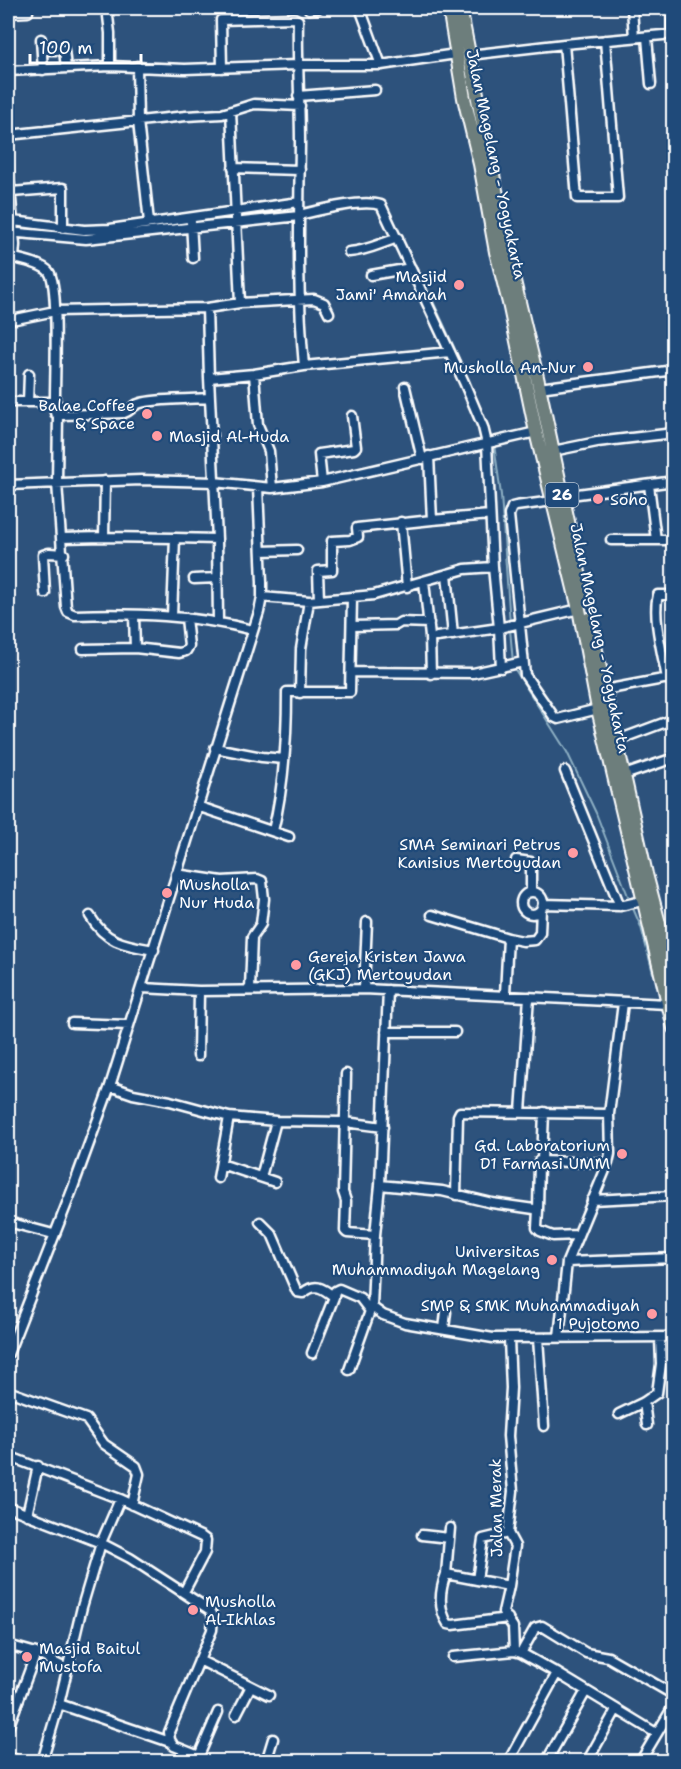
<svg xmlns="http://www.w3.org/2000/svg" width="681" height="1769" font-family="'Shantell Sans',sans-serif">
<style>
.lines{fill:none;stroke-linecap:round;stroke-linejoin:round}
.stream{stroke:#8dafc3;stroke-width:2}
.minor-casing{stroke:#fff;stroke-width:13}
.highway-casing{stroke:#fff;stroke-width:16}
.minor{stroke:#1f4a7a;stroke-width:8}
.highway{stroke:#6d7e7c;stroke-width:12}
.poi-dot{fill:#ff9aa2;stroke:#1f4a7a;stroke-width:2}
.labels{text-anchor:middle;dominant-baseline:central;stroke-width:4.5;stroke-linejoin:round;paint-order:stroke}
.shield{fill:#1f4a7a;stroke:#bcc9d7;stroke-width:1.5}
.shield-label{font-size:15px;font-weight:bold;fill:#fff}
.street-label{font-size:16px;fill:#fff;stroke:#1f4a7a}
.poi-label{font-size:16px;fill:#fff;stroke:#1f4a7a;text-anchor:end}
</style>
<rect width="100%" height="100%" fill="#2d527c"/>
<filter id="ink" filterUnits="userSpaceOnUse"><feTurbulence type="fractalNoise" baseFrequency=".0167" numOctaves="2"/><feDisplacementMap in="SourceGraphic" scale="12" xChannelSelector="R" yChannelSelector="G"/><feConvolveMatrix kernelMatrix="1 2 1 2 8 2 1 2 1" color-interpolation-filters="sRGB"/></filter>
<g filter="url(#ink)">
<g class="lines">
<!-- stream -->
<path class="stream" d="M390,215C428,288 463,362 492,439
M238,218L310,208
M197,223L233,218
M15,225L44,231L80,234
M494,444L501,495L510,624
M510,629L513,663
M514,668L567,752L596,813L630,901
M632,906L641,927L653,973L656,977"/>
<defs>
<path id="minor" d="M107,8L110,33V66
M360,8L381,65
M632,8L634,37
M672,8V35
M309,9L318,8
M8,13L28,12
M647,37L651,84
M41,39L43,70
M564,44L577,198H618L605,40
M42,50H64L66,68
M469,55L564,44L674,34
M137,66L138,121L149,222
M222,68L221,20L294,18L298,20C297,61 300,102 300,143C299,218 297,292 304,366
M8,71L110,66L185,69L297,65H381L456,54
M298,96L375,90
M231,111L240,303
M8,135L186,116L222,114L254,104L300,106
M8,164L15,245L14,258C23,260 43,264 49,272C60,286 54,389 55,413L62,415L124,413C130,411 131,408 136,405C145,399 196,399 210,398
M233,168L300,170
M11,192L63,188V228
M299,215C320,210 361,199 381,205L464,382L483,427L487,444L493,567L499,628L437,637
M13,221L84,230L110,229L299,202
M191,222L193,258
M8,232L86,239L299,216
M349,252C367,251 381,243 398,238
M371,275L411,268
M207,308L209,378
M16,319L55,311L207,308L240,303L314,299L324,303L329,313
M254,374L258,425L269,451L272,488
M405,387L422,459
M539,388L674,370
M8,402H56
M28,402L29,374
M58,415L57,483L66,607L68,612L75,615C135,613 195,615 253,630
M553,451L597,442L674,433
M105,481L104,537L175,538
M322,482L319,454L354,449L356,447L352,416
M8,485L141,480L214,482L272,488L322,482L536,432
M649,485L656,540
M563,496L674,481
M553,501L516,506L512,507L509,515L525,675L554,717L558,719L598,709
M432,520L490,515
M401,522L407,587
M61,538L104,537
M217,539L209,378L254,374L304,366L450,352
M611,540H674
M261,551L297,550
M447,574L453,635
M194,579L217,578
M424,581L430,637L431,674
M45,593L43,555L49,553L64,554
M262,597L309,601L374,595L465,569L493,567
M319,600L318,571L332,570V541L350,540L358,537L357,528L432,520L429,456
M134,616L135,648
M172,616L175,538L217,539L218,621
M353,626L396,625L401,622L429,623
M83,649L135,648L179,653L186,651L189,646L186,618
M501,668L499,628L579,609
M351,672L473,673L523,662
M667,679C663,655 652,617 658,595H674
M604,690L674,677
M300,693L301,649L309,601
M615,741L674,719
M215,748L262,757L284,759
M565,771L620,906
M624,775L674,758
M197,806L289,837
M273,831C284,786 287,738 287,692H350L352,598
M516,860L531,862V892
M176,874L222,881L257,879L262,881L264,899L261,924L252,937L250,989
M521 903a11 11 0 1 1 22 0a11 11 0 1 1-22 0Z
M543,904L620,906L642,901
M432,915L508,938L505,994
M90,916C106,943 125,945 154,950
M508,938L523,941L535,940L540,933L541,909
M142,988L199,991L364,989L667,1004
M364,989L367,922
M388,990L380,1185L375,1235L372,1307L383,1315L405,1323L493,1338L674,1337
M72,1023L129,1025
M386,1032H455
M198,1056L199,991
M346,1074L343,1192L346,1201L345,1231L347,1233L375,1235
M110,1086L133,1094L170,1101L229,1117L276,1121L345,1122L383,1127
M521,1112L529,997
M542,1161L544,1112
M221,1164L275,1182
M261,1177L276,1121
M218,1178L229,1117
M380,1185L442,1191L492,1203L534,1209L538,1210L537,1228L540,1231L553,1236L577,1235
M456,1195L458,1116L460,1112L609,1114
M592,1200L674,1196
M538,1210L539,1161L608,1163
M8,1222L53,1234
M260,1222L272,1234L297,1292L303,1293C315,1283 322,1287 334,1297L335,1291L339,1289L360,1298L370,1311L372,1308
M567,1262L674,1258
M444,1329L446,1312
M559,1337L567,1262L608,1163L610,1154L609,1114L623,1003
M538,1338L544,1426
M509,1339L511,1388L508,1436L513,1491L508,1533L515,1546L509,1586L503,1612L513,1627L514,1651L521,1653L557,1673L656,1733
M312,1353L334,1297
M8,1354L71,1193L110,1086L259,612L262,597V582L258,487
M349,1370L370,1311
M8,1391L86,1419L104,1444L136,1466L139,1474L132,1505
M644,1402L647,1425
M619,1414L644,1402L657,1393L661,1364L660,1338
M8,1456L120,1499L202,1537L206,1540L205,1552L184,1592
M120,1499L101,1543L82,1607L59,1704L170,1742
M8,1507L101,1543L130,1558L210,1610L213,1616L212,1630L169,1732L170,1740L174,1746L199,1756L205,1762
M27,1515L38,1466
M422,1535L449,1538
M446,1574L450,1528
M477,1580L483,1539L508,1533
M508,1618L453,1625L448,1624C438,1609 440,1590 446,1574L509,1586
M8,1645L36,1653L67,1669
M521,1653L535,1628L542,1626L586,1653L608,1657L669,1692L674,1698
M453,1657L514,1651
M199,1660L269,1695
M236,1715L251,1686
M8,1728L36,1653
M199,1756L218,1712
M8,1757L22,1762
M42,1762L59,1704
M266,1762L273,1739
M508,1762L557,1673
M546,1762L586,1691
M587,1762L616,1710
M640,1762L674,1705"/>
<path id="highway" d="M449,8L464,98L480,164L496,252L509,303L536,432L579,609L598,709L674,1028
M460,8L514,281L537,377L584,596
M589,619L646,874L674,980"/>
</defs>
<!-- minor casing -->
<use href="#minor" class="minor-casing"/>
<!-- highway casing -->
<use href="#highway" class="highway-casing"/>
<!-- minor -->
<use href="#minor" class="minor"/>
<!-- highway -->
<use href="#highway" class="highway"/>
</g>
</g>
<!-- markers -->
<g class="poi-dot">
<circle cx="459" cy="285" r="6"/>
<circle cx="588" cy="367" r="6"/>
<circle cx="147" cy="414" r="6"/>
<circle cx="157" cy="436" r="6"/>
<circle cx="598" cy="499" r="6"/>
<circle cx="573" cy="853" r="6"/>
<circle cx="167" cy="893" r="6"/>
<circle cx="296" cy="965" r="6"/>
<circle cx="622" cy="1154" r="6"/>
<circle cx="552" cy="1260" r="6"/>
<circle cx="652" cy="1314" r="6"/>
<circle cx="193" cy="1610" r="6"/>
<circle cx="27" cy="1657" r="6"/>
</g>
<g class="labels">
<!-- shield labels -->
<rect class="shield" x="545.5" y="483" width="33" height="24" rx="4.5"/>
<g class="shield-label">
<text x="562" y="495">26</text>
</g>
<!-- street labels -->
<g class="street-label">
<text transform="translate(496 164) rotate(78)">Jalan Magelang - Yogyakarta</text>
<text transform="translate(600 638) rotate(78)">Jalan Magelang - Yogyakarta</text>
<text transform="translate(496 1508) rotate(-91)">Jalan Merak</text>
</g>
<!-- poi labels -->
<g class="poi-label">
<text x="447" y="276">Masjid<tspan x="447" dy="18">Jami' Amanah</tspan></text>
<text x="576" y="367">Musholla An-Nur</text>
<text x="135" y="405">Balae Coffee<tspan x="135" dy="18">&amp; Space</tspan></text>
<text x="169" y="436" text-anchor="start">Masjid Al-Huda</text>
<text x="610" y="499" text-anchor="start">Soho</text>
<text x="561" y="844">SMA Seminari Petrus<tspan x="561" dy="18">Kanisius Mertoyudan</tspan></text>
<text x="179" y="884" text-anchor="start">Musholla<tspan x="179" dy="18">Nur Huda</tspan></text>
<text x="308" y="956" text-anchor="start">Gereja Kristen Jawa<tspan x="308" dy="18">(GKJ) Mertoyudan</tspan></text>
<text x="610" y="1145">Gd. Laboratorium<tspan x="610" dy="18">D1 Farmasi UMM</tspan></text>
<text x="540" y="1251">Universitas<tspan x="540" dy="18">Muhammadiyah Magelang</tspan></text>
<text x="640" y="1305">SMP &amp; SMK Muhammadiyah<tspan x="640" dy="18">1 Pujotomo</tspan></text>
<text x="205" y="1601" text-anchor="start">Musholla<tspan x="205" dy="18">Al-Ikhlas</tspan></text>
<text x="39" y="1648" text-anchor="start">Masjid Baitul<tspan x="39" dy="18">Mustofa</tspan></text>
</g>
</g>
<!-- margin -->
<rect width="681" height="1769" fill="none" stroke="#1f4a7a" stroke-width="30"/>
<rect x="15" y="15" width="651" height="1739" fill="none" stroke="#fff" stroke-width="2" filter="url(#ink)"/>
<!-- scale -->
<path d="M30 54v9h111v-9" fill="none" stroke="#ffffff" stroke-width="3"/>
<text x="39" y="54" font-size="18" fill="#ffffff" stroke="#1f4a7a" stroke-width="4.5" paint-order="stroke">100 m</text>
</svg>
